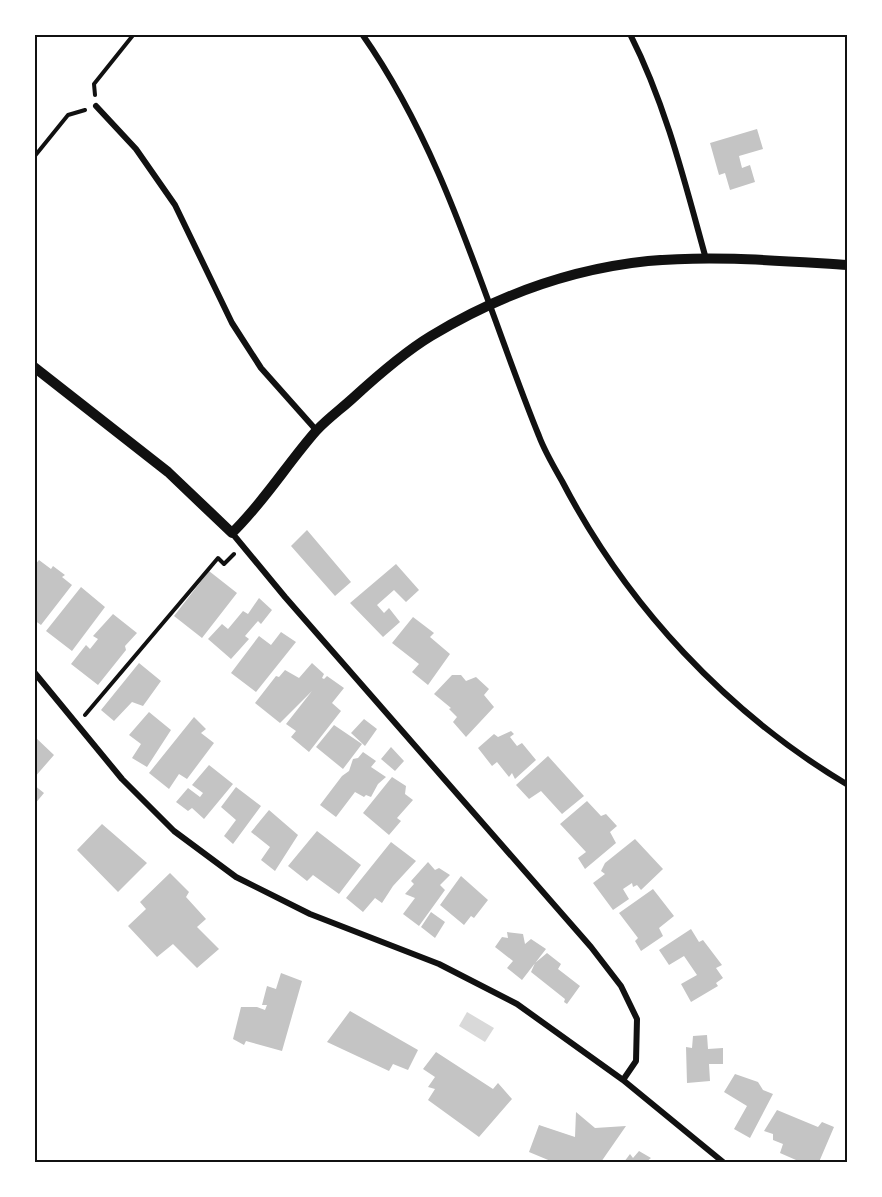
<svg xmlns="http://www.w3.org/2000/svg" width="882" height="1197" font-family="'Exo 2',sans-serif">
<style>
.water{fill:#d9d9d9}
.building{fill:#c4c4c4}
.lines{fill:none;stroke-linecap:round;stroke-linejoin:round}
.path{stroke:#111;stroke-width:4}
.minor{stroke:#111;stroke-width:6}
.tertiary{stroke:#111;stroke-width:10}
.neatline{fill:none;stroke:#111;stroke-width:2}
</style>
<rect width="100%" height="100%" fill="#fff"/>
<!-- water -->
<path class="water" d="M467,1012L494,1028L485,1042L459,1026Z"/>
<!-- building -->
<path class="building" d="M757,129L763,149L739,156L742,168L750,165L755,182L730,190L725,173L719,175L710,143Z
M307,530L351,582L335,596L291,546Z
M39,560L51,569L53,566L65,575L62,577L72,585L41,625L34,620V603L36,601L34,600V566Z
M396,564L419,590L406,602L394,590L377,605L384,613L389,608L400,622L383,637L350,603Z
M209,571L237,593L202,638L174,616Z
M81,587L105,607L72,651L46,631Z
M259,598L272,610L261,624L258,621L245,636L249,639L231,659L208,639L222,624L228,629L243,611L248,614Z
M113,614L137,633L125,646L126,650L98,685L71,664L86,645L90,649L98,639L93,636Z
M413,617L434,633L430,637L450,654L428,685L412,672L419,664L392,643Z
M281,632L296,642L256,692L231,673L259,636L271,645Z
M139,663L161,681L143,706L132,702L114,721L101,710Z
M312,663L324,674L322,678L324,679L327,676L344,688L332,703L341,711L309,752L291,737L296,731L286,724L312,691L280,723L255,703L276,676L279,677L285,670L299,678Z
M452,675H461L466,681L476,677L489,689L484,695L494,707L466,737L453,722L457,717L449,709L451,708L434,694Z
M149,712L171,730L147,767L132,758L141,744L129,735Z
M194,717L206,729L201,733L214,743L187,779L179,774L169,789L149,773Z
M364,719L377,729L365,746L351,733Z
M334,725L362,744L343,769L316,747Z
M511,731L514,734L510,737L517,746L522,743L536,760L515,779L512,773L509,777L497,762L492,766L478,748L494,734L498,737Z
M34,736L54,755L34,778Z
M391,747L404,761L395,771L381,759Z
M363,752L376,761L371,767L386,777L378,784L371,797L366,795L364,797L355,792L336,817L320,805L342,776L349,771L353,759L358,758Z
M548,756L584,796L562,814L541,791L529,799L516,785Z
M209,765L233,784L204,819L192,808L188,811L176,802L188,788L200,797L203,793L192,785Z
M392,777L406,786L405,794L413,800L397,818L401,821L389,835L363,813Z
M34,785L44,793L34,805Z
M236,787L261,806L233,844L224,836L236,820L221,807Z
M587,801L601,816L606,814L617,826L610,832L616,843L585,869L578,858L586,852L560,824Z
M269,810L298,835L275,871L261,860L270,847L251,832Z
M102,824L147,863L118,892L77,850Z
M317,831L361,865L339,894L313,875L307,881L288,866Z
M635,839L663,869L641,890L637,885L633,887L632,883L623,889L629,899L613,910L593,883L605,874L601,871L605,863Z
M391,842L416,861L393,886L382,903L375,898L363,912L346,898Z
M428,862L435,870L439,868L450,875L440,885L445,890L419,926L403,914L415,898L405,894L414,884L411,881Z
M170,873L189,892L186,897L206,919L197,927L219,949L197,968L173,944L157,957L128,926L146,909L140,902Z
M461,876L488,900L474,918L471,916L464,925L440,905Z
M653,889L674,916L659,928L663,936L641,951L635,941L638,938L619,913Z
M431,912L445,922L435,938L421,927Z
M691,929L699,942L703,940L722,965L716,968L723,978L716,983L718,986L691,1002L681,984L697,975L684,956L669,965L659,950Z
M507,932L523,934L525,944L531,939L546,949L522,980L507,968L513,961L495,947L502,937L508,938Z
M547,953L561,964L558,969L580,986L567,1004L564,1002L565,999L531,972L535,963Z
M281,973L302,981L282,1051L246,1041L244,1045L233,1039L241,1007H257L265,1010L267,1005H262L267,986L276,989Z
M350,1011L418,1050L408,1070L393,1064L389,1071L327,1042Z
M707,1035L708,1049L723,1048V1064H709L710,1081L687,1083L686,1047L692,1048L693,1036Z
M436,1052L493,1089L498,1083L512,1099L479,1137L428,1100L435,1089L428,1087L435,1077L423,1069Z
M735,1074L758,1082L763,1090L773,1094L750,1138L734,1129L747,1106L724,1092Z
M777,1110L818,1127L822,1122L834,1127L819,1162H794L796,1160L780,1153L783,1144L773,1140V1134L764,1131Z
M576,1112L595,1128L626,1126L601,1162H553L529,1152L539,1125L575,1137Z
M639,1151L651,1158L646,1162H624L630,1154L633,1158Z"/>
<g class="lines">
<!-- path -->
<path class="path" d="M95,95L94,84L134,34
M34,157L68,115L85,110
M85,715L218,558L224,564L234,554"/>
<!-- minor -->
<path class="minor" d="M362,34C447,155 484,301 539,436C545,452 554,467 562,481C627,606 727,713 848,785
M630,34C666,105 685,183 706,259
M96,106L136,149L175,205L232,323L261,368L317,431
M232,533L285,597L591,947L621,986L637,1019L636,1061L623,1080
M34,672L122,779L174,831L236,877L310,914L439,964L517,1004L623,1080L723,1162"/>
<!-- tertiary -->
<path class="tertiary" d="M34,367L168,472L232,533C264,502 287,464 316,431C327,419 341,409 353,398C377,376 403,353 431,336C497,296 571,269 648,261C714,255 782,261 848,265"/>
</g>
<!-- border -->
<rect width="882" height="1197" fill="none" stroke="#ffffff" stroke-width="72"/>
<rect x="36" y="36" width="810" height="1125" class="neatline"/>
</svg>
